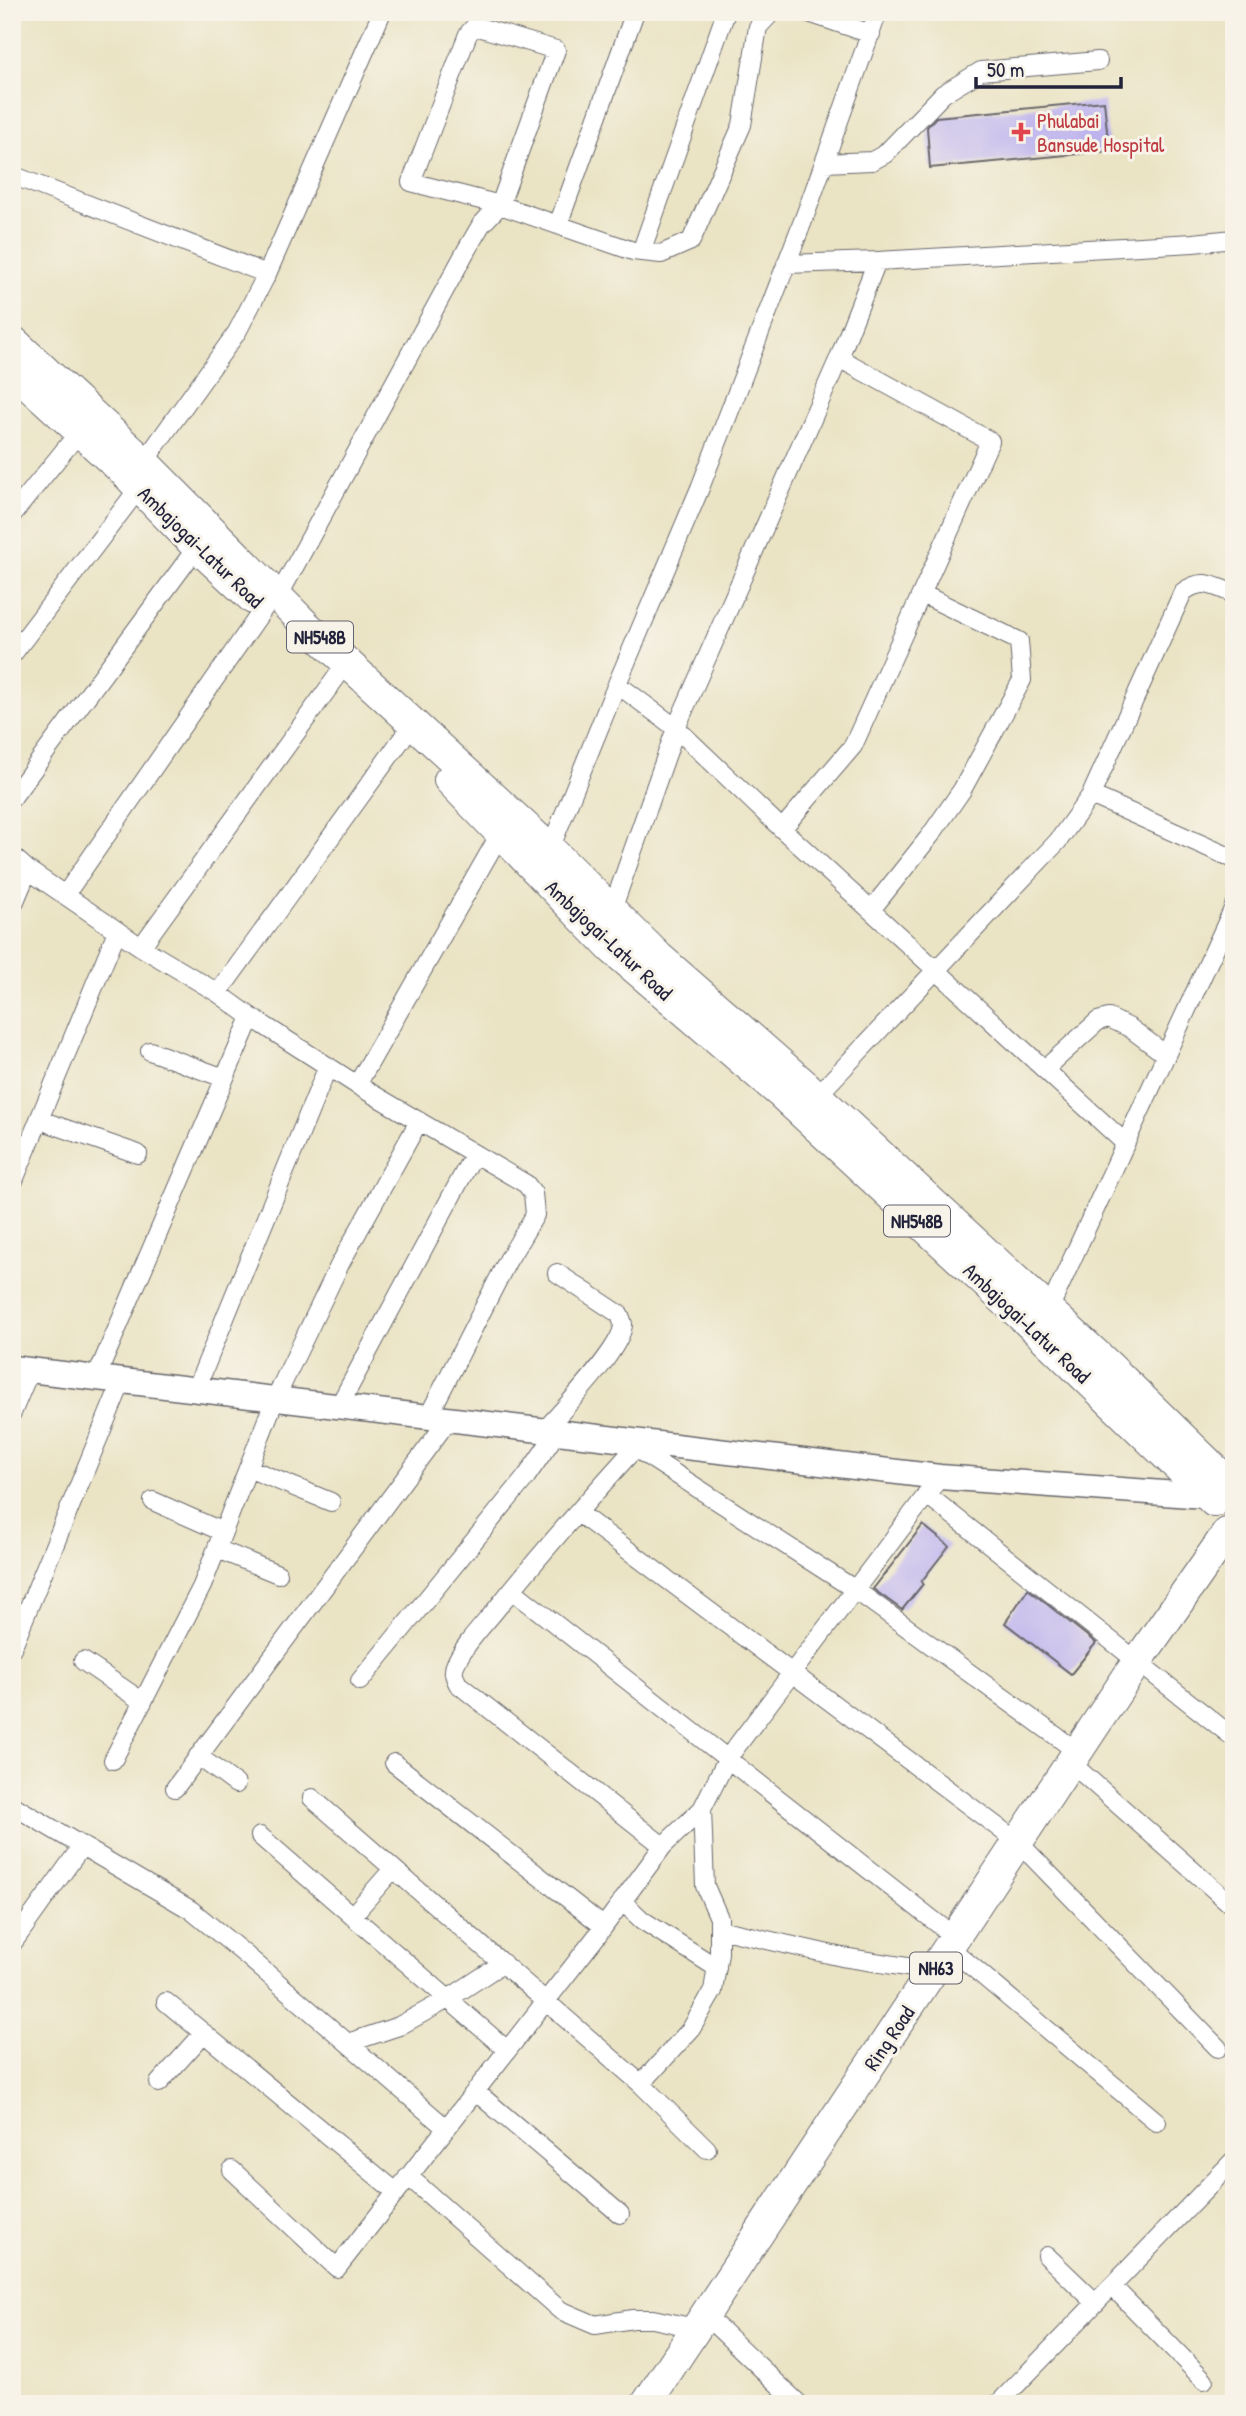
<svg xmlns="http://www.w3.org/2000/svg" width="1246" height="2416" font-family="'Patrick Hand',sans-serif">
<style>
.building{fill:#bdb3ee}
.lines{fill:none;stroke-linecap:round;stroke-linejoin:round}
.minor-casing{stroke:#68666b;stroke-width:20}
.secondary-casing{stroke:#68666b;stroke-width:27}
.trunk-casing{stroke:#68666b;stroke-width:32}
.minor{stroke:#fff;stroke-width:18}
.secondary{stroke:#fff;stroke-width:24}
.trunk{stroke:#fff;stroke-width:30}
.health-dot{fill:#e0444e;stroke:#f7f3e8;stroke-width:2.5}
.labels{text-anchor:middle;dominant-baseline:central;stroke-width:6;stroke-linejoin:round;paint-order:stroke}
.shield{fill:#f7f3e8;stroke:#62616f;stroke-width:2}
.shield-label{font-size:19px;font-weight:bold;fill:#22223b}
.health-label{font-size:21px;fill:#be3a42;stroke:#f7f3e8;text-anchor:start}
.street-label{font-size:21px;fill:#22223b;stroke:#f7f3e8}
</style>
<rect width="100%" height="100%" fill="#f7f3e8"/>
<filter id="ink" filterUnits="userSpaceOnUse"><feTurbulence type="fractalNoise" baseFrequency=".0143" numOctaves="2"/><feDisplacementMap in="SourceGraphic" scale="14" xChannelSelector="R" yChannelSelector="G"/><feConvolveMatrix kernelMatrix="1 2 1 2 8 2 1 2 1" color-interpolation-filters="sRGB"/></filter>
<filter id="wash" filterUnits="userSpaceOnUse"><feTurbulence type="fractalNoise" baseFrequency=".00686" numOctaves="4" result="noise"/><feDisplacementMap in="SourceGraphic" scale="28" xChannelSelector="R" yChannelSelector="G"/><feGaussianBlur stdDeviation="1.57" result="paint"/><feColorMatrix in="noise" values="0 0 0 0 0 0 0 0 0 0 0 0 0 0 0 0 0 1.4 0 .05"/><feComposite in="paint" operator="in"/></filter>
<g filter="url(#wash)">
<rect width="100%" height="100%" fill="#eae3c4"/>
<g id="blocks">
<!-- building -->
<path class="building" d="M1104,101L1109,151L930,168L927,127L936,117Z
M923,1525L949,1546L921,1582L923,1584L902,1610L873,1589Z
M1028,1589L1096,1643L1071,1674L1005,1623Z"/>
</g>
</g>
<g filter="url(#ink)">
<use href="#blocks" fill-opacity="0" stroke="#68666b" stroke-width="2"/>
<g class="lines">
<defs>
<path id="minor" d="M806,12L871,34
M824,163L872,161L885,154L943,94L981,71L1098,61
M12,175L267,274
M558,225L635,12
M641,252L726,12
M786,264L877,261
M839,358L877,261L1193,243L1234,239
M144,462L237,332L267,274L382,12
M12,515L80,431
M278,597L467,249L481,225L500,205L411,182L468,34L475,26L556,50L500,205L633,251L661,254L691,241L742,125L758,27L772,12
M12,655L139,488
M617,684L676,728L782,829L1125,1143
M1091,795L1234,859
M12,798L197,547
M550,849L617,684L700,488L806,213L878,12
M12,856L28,870
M65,895L264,608
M12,908L28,870L141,947L218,993L251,1017L357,1085L526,1184L533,1193L535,1215L508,1260L428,1417
M871,910L930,836L962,790L1022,680L1019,641L922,594
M607,914L612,910L676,728L839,358L990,441L853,746L782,829
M141,947L338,675
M218,993L404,736
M150,1051L224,1078
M1045,1069L1098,1021L1109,1018L1130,1028L1166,1055
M357,1085L500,834
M817,1096L1058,841L1091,795L1183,592C1203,577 1213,586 1234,594
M40,1120L138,1154
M12,1185L117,931
M1046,1316L1234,907
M96,1378L251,1017
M196,1389L328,1066
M339,1406L474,1154
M12,1413L30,1370
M545,1430C562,1410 623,1348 623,1324C623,1322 620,1316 619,1314L557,1273
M626,1442L854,1589L1078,1752
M635,1448C588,1500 542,1552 498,1607C484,1625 465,1643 456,1663C452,1671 454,1676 458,1684L663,1846
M248,1468L331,1502
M926,1494L1234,1738
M153,1501L223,1532
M577,1512L1019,1843L1218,2048
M217,1549L278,1574
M512,1590L956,1938
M12,1648L122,1381
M83,1661L143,1702
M360,1681L526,1477L557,1432
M198,1756L236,1784
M113,1760L202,1586L275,1399L340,1264L419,1121
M394,1763L603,1926
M1071,1763L1234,1907
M175,1788L449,1419
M312,1798L641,2084L707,2149
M12,1805L191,1910L247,1956L446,2128
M260,1836L507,2050
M622,1901L642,1920L717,1968
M352,1916L393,1869
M719,1929L842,1957L933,1971
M12,1944L82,1846
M950,1948L1157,2122
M166,2002L396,2192
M348,2043L399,2026L448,1999L503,1963
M159,2083L204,2033
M641,2084L691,2029L713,1991L719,1953V1918L705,1886L702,1809
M475,2091L620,2214
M232,2170L337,2268L596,1937L663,1846L702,1809L727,1759L940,1477
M408,2176L560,2310L595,2325L633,2319H653L695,2328
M1047,2256L1096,2303
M1112,2286L1204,2380
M704,2314L799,2404
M998,2404L1234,2160"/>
<path id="secondary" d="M12,1368L940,1477L1205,1496"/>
<path id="trunk" d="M12,340L144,462L307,626L550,849L659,957L804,1084L1108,1365L1230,1484
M12,370L125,473L197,547L253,599
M449,780L611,948L780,1093L1037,1331L1214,1502
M646,2404L1137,1662L1227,1533"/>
</defs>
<!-- minor casing -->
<use href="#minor" class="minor-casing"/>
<!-- secondary casing -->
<use href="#secondary" class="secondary-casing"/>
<!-- trunk casing -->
<use href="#trunk" class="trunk-casing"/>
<!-- minor -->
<use href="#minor" class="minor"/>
<!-- secondary -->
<use href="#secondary" class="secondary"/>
<!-- trunk -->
<use href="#trunk" class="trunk"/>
</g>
</g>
<!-- markers -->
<path class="health-dot" d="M1017.5 121.5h7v7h7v7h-7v7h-7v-7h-7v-7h7z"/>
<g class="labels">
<!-- shield labels -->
<g class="shield">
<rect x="287" y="621.5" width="66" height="31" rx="5"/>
<rect x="884" y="1205.5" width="66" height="31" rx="5"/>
<rect x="910" y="1952.5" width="52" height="31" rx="5"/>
</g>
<g class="shield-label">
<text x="320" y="637">NH548B</text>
<text x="917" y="1221">NH548B</text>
<text x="936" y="1968">NH63</text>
</g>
<!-- health labels -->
<g class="health-label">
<text x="1037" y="120">Phulabai<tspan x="1037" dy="24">Bansude Hospital</tspan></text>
</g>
<!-- street labels -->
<g class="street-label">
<text transform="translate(201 547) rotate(44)">Ambajogai-Latur Road</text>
<text transform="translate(609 940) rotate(43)">Ambajogai-Latur Road</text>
<text transform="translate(1027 1323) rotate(43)">Ambajogai-Latur Road</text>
<text transform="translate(889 2038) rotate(-56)">Ring Road</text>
</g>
</g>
<!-- margin -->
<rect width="1246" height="2416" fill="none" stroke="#f7f3e8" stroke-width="42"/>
<!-- scale -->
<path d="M976 77v10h145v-10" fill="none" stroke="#22223b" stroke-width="3.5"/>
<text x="987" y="77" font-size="21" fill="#22223b" stroke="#f7f3e8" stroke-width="5" paint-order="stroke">50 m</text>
</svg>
